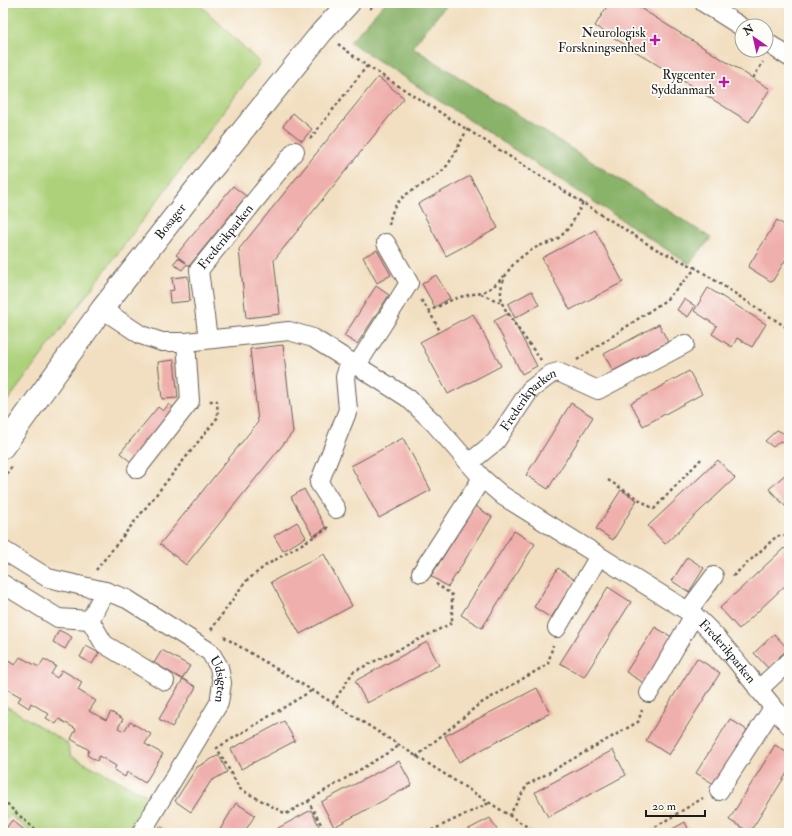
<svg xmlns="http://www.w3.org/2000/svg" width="792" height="836" font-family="'IM FELL Double Pica',serif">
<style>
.green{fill:#add17a;stroke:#64764b}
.forest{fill:#8ab36a;stroke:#536843}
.building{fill:#efafac}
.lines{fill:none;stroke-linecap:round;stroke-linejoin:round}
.minor-casing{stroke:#676056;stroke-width:20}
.tertiary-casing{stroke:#676056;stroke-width:24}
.path{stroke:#676056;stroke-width:2.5;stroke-dasharray:3 3;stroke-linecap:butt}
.minor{stroke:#fff;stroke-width:18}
.tertiary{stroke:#fff;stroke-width:22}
.poi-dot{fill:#b5179e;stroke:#fdfcf7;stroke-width:1.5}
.labels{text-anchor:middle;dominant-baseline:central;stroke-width:3.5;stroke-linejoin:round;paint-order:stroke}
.poi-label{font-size:13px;fill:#1c1c1c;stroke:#fdfcf7;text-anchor:end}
.street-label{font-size:13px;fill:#1c1c1c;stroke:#fdfcf7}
</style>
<rect width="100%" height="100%" fill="#fdfcf7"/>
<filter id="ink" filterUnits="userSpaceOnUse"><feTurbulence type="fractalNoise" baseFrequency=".025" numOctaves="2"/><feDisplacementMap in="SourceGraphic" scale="8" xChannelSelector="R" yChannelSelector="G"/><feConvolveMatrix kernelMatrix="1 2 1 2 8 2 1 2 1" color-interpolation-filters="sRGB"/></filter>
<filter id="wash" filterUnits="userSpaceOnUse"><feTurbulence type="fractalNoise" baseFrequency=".012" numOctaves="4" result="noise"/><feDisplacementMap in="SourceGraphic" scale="16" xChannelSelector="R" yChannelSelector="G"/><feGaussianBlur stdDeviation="0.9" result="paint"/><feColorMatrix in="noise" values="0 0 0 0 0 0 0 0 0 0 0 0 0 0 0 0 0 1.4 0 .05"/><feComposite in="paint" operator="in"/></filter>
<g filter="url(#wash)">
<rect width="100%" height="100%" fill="#f2dfc1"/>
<!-- green -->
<path class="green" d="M3,3H198L260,63L3,407Z
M3,704L67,743L71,756L152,798L129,833H32L10,815L3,821Z"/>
<!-- forest -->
<path class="forest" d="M385,3H448L412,47L711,238L689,264L350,42Z"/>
<g id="blocks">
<!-- building -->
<path class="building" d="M609,3H632L770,89L749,122L595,26Z
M378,77L404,98L274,260L280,314L246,318L239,249Z
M293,113L312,129L302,141L283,126Z
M470,176L498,228L446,256L418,204Z
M233,186L246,196L189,266L187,264L182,270L173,264L178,258L186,263L176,255Z
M777,220L789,228V254L772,282L748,267Z
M595,230L623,282L570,310L542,258Z
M377,250L391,275L377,283L363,257Z
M436,275L450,298L435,307L422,284Z
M188,276L190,301L170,303L169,291L174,290L172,278Z
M376,286L389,295L357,344L344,336Z
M708,288L766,324L752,347L737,338L732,347L712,334L717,326L694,311Z
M532,291L539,305L515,318L508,304Z
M684,299L695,306L688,317L677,310Z
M509,313L537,366L522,374L494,321Z
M473,314L501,366L448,394L420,342Z
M659,324L668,342L613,371L604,354Z
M283,345L293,432L186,565L160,544L258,422L250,349Z
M174,360L178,398L162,399L158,362Z
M689,371L702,394L643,426L631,403Z
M571,403L593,417L548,489L526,475Z
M169,404L175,409L132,463L120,453L158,407L163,411Z
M777,430L789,436V445L780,441L773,447L765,441Z
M403,438L431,490L379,518L351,466Z
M718,460L735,478L665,544L648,526Z
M789,471V506L787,508L769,489Z
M304,489L326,528L313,536L291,497Z
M621,490L637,500L613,540L596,529Z
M475,506L492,517L448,587L431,576Z
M297,522L306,537L283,551L274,536Z
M514,531L535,544L482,628L461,615Z
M784,548L789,553V582L739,629L720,608Z
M324,554L352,606L300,634L271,582Z
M687,557L704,568L689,592L672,581Z
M558,568L575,580L551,618L534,607Z
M608,587L631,602L584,677L560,663Z
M655,627L672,637L644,683L626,672Z
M59,630L72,637L65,649L53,642Z
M774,634L788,649L768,668L754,653Z
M427,642L439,665L367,703L355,681Z
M86,646L99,653L92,664L80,657Z
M162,650L190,666L182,679L154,663Z
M20,657L39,667L44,659L56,666L51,674L57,678L62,670L82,682L78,690L96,701L89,711L106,720L111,712L123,719L118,728L124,731L130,722L151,734L145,744L163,754L145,783L127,772L125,777L114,770L116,766L99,756L97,761L87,755L89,750L71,739L76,729L59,719L56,724L46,718L49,714L31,703L29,708L18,701L21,697L3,687V658L15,665Z
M697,658L720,673L669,755L646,740Z
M183,679L196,687L172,727L159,719Z
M537,688L550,713L459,762L445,736Z
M730,719L747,730L714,784L696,773Z
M284,721L295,741L241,769L231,749Z
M775,745L789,754V770L750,832L729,820Z
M613,750L626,775L548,817L535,792Z
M219,755L227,772L211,781L191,812L175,801L197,767Z
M399,761L412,785L334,827L321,802Z
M236,803L255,815L244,833H218Z
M311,810L320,828L311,833H269Z
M490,818L499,833H461Z
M12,820L28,833H9L5,830Z
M685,822L690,833H665Z
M160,826L170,833H156Z"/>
</g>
</g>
<g filter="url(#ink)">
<use href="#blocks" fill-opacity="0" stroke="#676056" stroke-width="1"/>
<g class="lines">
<defs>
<g id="minor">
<path d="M704,3L742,27"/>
<path d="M766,42L789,57"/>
<path id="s1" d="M102,309L141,335L162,342H186L289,331L313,338L408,398L434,423L482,478L503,496L694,615C731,648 756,690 789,725"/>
<path id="s2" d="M208,339L199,270L295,151"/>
<path d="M357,365L409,283L386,243"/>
<path id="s3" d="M469,463L496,441L530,390L551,374L558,372L598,390L685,344"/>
<path d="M137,469L190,401L186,342"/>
<path d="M336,509L319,483L348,410L345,377L350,361"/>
<path id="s4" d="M3,550L48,578L105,591L127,599L210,652L219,667L222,683L219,703L141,833"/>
<path d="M421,573L482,478"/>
<path d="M3,584L58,618L90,620L104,644L165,681"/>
<path d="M688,611L714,576"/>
<path d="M90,620L105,591"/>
<path d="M557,628L599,556"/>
<path d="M758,690L789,661"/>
<path d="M649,693L694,615"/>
<path d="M719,791L773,708"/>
</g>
<g id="tertiary">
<path id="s5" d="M3,447L102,309L203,180L322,32L349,3"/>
</g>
</defs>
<!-- minor casing -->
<use href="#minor" class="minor-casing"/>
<!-- tertiary casing -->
<use href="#tertiary" class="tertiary-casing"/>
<!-- path -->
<path class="path" d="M370,9L375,3
M338,44L367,66L654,248L696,268L789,329
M753,78L763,62
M310,139L367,66
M389,225C394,189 422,191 444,169C455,157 459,142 468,129
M481,294L502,303
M421,300L429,311C438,307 448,301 457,298C480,291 486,296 504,276
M429,311L440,331
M541,360C534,350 503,310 502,302C496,277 517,257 537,247C543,244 551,243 557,239C570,230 576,216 583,202
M577,360L666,300L696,268
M3,479L13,465
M608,480L654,509L703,457
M96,570L218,417L217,401H208
M733,576L777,536H789
M211,630L245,582L265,566L327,529L328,526
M224,637L333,703L537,833
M311,691L217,748L240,789L286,814L308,801L326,833
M333,703L353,672L452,623V595L435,583
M416,757L478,705L548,664L553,645
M3,799L12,809L39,833
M308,801L399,746
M509,816L527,785L638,722L642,710
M426,833L489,803
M645,833L703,798"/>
<!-- minor -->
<use href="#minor" class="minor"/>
<!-- tertiary -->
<use href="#tertiary" class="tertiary"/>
</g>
</g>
<!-- markers -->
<g class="poi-dot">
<path d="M653 34h4v4h4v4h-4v4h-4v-4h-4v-4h4z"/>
<path d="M722 76h4v4h4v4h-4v4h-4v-4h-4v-4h4z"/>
</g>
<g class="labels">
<!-- poi labels -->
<g class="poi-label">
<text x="646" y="33">Neurologisk<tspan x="646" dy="15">Forskningsenhed</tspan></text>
<text x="715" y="75">Rygcenter<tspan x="715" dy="15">Syddanmark</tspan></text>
</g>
<!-- street labels -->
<g class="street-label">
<text stroke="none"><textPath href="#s5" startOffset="281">Bosager</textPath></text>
<text stroke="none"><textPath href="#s2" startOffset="112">Frederikparken</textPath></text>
<text stroke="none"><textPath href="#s3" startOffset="88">Frederikparken</textPath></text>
<text stroke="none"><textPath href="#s1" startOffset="745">Frederikparken</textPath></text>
<text stroke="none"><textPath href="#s4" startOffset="263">Udsigten</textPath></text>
</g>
</g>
<!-- margin -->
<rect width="792" height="836" fill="none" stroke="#fdfcf7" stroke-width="16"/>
<!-- north arrow -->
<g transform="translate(754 38) rotate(326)"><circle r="19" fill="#fdfcf7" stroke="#a3a29f"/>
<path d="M0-3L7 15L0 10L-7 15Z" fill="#b5179e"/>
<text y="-6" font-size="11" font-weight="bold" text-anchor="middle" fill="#1c1c1c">N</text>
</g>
<!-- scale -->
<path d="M646 810v6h59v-6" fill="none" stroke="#1c1c1c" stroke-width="2"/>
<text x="652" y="810" font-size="12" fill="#1c1c1c" stroke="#fdfcf7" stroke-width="3" paint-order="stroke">20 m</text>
</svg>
